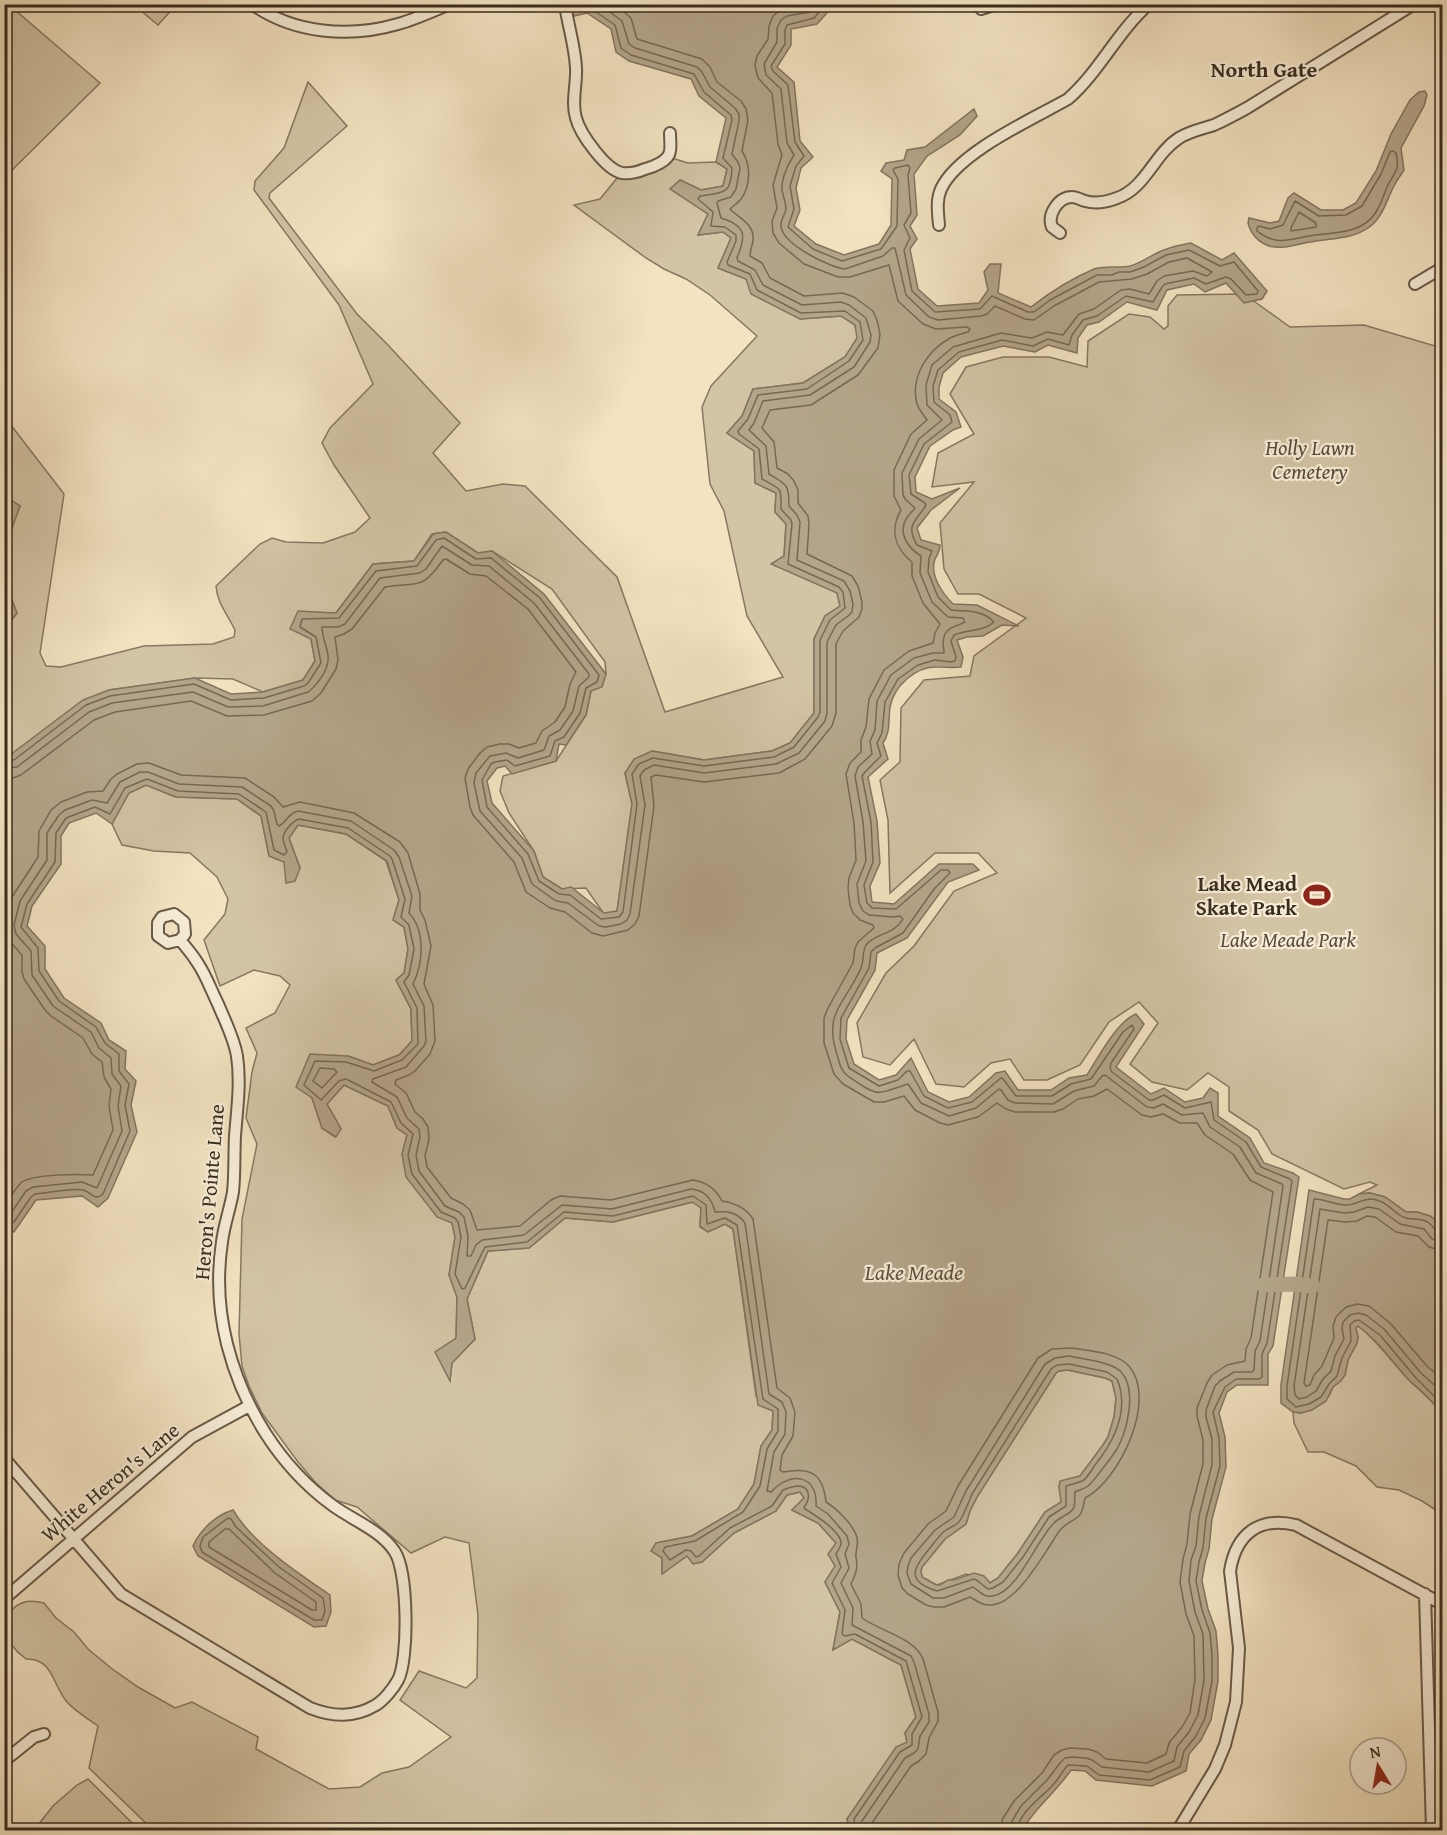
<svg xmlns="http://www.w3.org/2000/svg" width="1447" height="1835" font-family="'Gentium Book Plus',serif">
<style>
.green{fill:#d3c4a5;stroke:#867862;stroke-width:1.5}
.water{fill:#b4a58a;stroke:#83755f;stroke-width:1.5;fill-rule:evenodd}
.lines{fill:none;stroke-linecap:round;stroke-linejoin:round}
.shore{stroke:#766954;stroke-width:1.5}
.river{stroke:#b4a58a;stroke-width:15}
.minor-casing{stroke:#685a48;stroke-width:14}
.major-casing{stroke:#392d1f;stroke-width:16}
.minor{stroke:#f7edd7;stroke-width:10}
.major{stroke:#f3e3c1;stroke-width:14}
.labels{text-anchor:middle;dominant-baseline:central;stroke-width:4.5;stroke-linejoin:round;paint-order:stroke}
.park-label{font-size:21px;font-style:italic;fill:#584b3a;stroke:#f7edd7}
.poi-label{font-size:21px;font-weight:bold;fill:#392d1f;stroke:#f7edd7;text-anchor:end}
.street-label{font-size:21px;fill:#392d1f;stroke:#f7edd7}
.neighbourhood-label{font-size:22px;font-weight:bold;fill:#392d1f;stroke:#f7edd7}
.water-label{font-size:22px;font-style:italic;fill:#5e513f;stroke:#f7edd7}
</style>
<rect width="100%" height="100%" fill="#f3e3c1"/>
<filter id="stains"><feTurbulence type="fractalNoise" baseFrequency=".00333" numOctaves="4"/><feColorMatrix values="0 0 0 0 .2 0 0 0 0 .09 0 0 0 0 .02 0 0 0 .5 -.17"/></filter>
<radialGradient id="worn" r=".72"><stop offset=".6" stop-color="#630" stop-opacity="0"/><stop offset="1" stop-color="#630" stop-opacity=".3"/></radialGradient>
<!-- green -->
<path class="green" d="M8,4L100,83L5,177L4,5Z
M134,5H176L158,25Z
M308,82L347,126L270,193L269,198L357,314L387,344L460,423L433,453L466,491L503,484L525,486L617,577L665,712L783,677L747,616L724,511L710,484L702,407L711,386L757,336L710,295L686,279L664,269L646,258L574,205L600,199L618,177L672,158L688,163L716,162L727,169L723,186L701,190L680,180L708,214L698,235L723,232L731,238L718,268L746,279L800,319L842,316L855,325L858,338L845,357L803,383L753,389L742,416L727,433L754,451L755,483L776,493L775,512L786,524L784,556L772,564L837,592L840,606L825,616L814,639V713L790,743L772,751L704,760L652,751L625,773L632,804L617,911L604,914L586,888L562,889L543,877L534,851L509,813L500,791L503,776L556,761L586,715L591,691L606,674L605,662L552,589L492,551L478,553L446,532L432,534L414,561L373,564L336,613L311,639L315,661L303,680L263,692L233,679L195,678L109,690L10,756L5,754V628L17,613L7,587L10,531L20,506L5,496L4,416L64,494L40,653L46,666L61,667L144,646L213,644L234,637L235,630C228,615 217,603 216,586L260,544L272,538L286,542L323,543L355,532L370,518L334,465L322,443L330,428L373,384L339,305L254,190L255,181L284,148Z
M1244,294L1290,327L1364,325L1442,348V1232L1434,1219L1430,1216L1417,1212H1406L1385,1197L1370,1193L1359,1194L1377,1185L1370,1182L1344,1189L1272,1154L1258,1130L1229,1111V1087L1208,1073L1187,1090L1152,1082L1130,1064L1158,1023L1139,1002L1109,1022L1080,1065L1047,1080H1024L1010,1059L991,1063L964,1087L936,1084L914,1039L890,1065L863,1057L857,1023L886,973L914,946L954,891L997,873L978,853H935L890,893L888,820L880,780L900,762L901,708L924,680L970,676L974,656L1026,618L979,594H958L944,569L940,523L974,482L932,487L938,453L974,434L950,394L966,367L1003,357H1049L1087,367L1088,341L1129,314L1150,317L1164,329L1168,326V306L1177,295Z
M146,785L176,797L237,799L261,816L269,856L300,868L289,838L298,825L346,834L386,861L399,900L393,920L404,927L408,949L404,973L396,980L411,1009L412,1041L399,1055L373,1065L348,1056L312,1098L322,1128L335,1137L341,1129L327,1104L344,1085L388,1106L397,1128L407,1135L402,1155L452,1223L455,1237L449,1275L457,1297L456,1339L436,1352L450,1380L452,1363L475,1339L467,1299L488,1251L529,1248L565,1218L613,1222L693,1202L701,1208L700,1227L708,1232L725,1224L733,1229L756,1396L773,1411L772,1430L761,1446L754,1484L738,1509L692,1536L656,1543L662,1558V1573L687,1556L702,1562L734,1533L776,1511L787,1495L800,1492L804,1498L792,1510L818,1523L836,1543V1566L825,1582L840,1612L833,1649L852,1639L901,1665L916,1717L905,1733L907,1742L847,1819L850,1830H473L470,1824L468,1830H153L89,1768L98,1726C88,1719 75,1711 67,1702C53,1686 53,1658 26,1659C23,1656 18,1653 15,1649C2,1634 3,1608 25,1602C30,1600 38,1602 44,1603L56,1618L74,1632L88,1649L111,1668L138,1687L175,1708L192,1702L258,1737L256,1749L329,1789L360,1787L382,1773L409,1767L451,1737L400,1700L419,1671L466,1688L477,1678L478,1615L469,1543L445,1537L411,1553L357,1507L335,1500L315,1482L298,1462L262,1413L249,1386L242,1366L239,1334L242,1219L257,1144L246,1118L252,1072L257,1053L246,1028L275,1013L290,985L280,976L254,970L220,986L204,940L225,914L228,899L217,877L190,853L154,851L122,845L112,824L129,793Z
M1358,1326C1379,1342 1393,1364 1411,1382C1422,1392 1433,1402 1442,1413V1514L1422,1501L1399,1490L1377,1487L1356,1466L1324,1452H1308L1294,1423L1293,1412L1301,1413L1329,1396L1333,1387L1345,1375L1348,1360L1357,1343L1358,1337L1355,1328Z
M1068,1370L1105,1378L1112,1381L1116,1398L1114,1417L1108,1437L1103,1445L1080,1476L1061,1481L1059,1487L1062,1502L1045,1512L1018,1553L998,1578L990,1583L966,1574L937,1585L922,1577L921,1571L922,1567L945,1539L966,1524L970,1511L977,1497L1056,1373L1059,1371Z
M88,1779L139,1830H34L53,1806L77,1785Z"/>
<!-- water -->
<path class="water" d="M570,5H834L817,24L791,29V45L777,67L794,82L800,141L813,157L801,168L796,188L800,210L794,226L816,244L844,255L879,244L891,225L892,179L881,171L886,163L904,160L907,150L925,147L974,109L977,116L960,135L927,156L914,174L917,215L910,226L917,239L910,249L918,289L937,306L979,303L988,290L984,272L990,264H1001L998,293L1031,307C1049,293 1073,278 1094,269C1103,266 1121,268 1130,266C1142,263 1152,254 1164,250C1172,246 1182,245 1191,243L1222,260L1234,253L1267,291L1262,299L1244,303L1226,283L1205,292L1194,284L1167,290L1157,310L1127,302L1099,322L1087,325L1078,338L1077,353L1048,345L1035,352L1003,346L961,357L943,373L939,387V399L956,412L961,427L953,430L930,446L915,477L916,492L932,499L960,488L931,510L917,528L921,540L940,545C940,552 938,553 935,559C929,575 943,594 953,604L977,605L1019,626L1002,625L983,636L967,637L957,640L963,657L961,667C952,668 946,667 937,667C916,666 894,686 890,707C888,721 891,731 883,743L888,759L868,777L877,821L880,863L870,886L872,902L894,904L939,864H973L979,870L948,882L907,938L877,953L875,970L847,1020L846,1039L854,1064L879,1080L896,1075L911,1058L928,1092L949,1102L969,1097L996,1073L1005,1071L1018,1090H1051L1069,1078L1087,1075C1098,1058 1117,1021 1136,1014L1144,1024L1116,1067L1151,1094L1164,1088L1185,1102L1203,1098L1210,1088L1218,1093V1116L1250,1138L1264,1163L1293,1173L1299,1177L1273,1346L1268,1354V1385H1237L1227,1392L1219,1413L1225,1437L1226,1467L1212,1519L1209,1549L1205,1563L1202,1581L1208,1609L1216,1631L1218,1655V1681L1211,1720L1201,1740L1189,1754L1186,1771L1152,1786L1096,1780L1085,1771L1071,1770C1056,1792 1035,1808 1022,1830H850L847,1819L896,1747L907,1742L905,1733L916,1717L901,1665L852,1639L833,1650L840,1612L825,1582L835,1566L828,1554L836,1543L818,1523L792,1510L804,1498L800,1492L787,1495L776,1511L734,1533L702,1562L693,1564L687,1556L662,1574V1558L651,1551L656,1543L692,1536L738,1509L754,1484L761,1446L772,1430L773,1411L758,1405L733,1229L725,1224L708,1232L700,1226L701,1208L692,1202L613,1222L565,1218L529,1248L488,1251L467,1299L475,1339L452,1363L450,1381L435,1352L456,1338L457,1297L449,1275L455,1237L452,1223L437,1217L406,1177L402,1154L407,1135L397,1128L388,1106L344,1085L327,1104L341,1129L336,1137L322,1128L312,1098L296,1087L310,1054L348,1056L373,1065L399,1055L412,1041L411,1009L396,980L404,973L408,949L404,927L393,920L399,900L387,861L346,834L298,825L289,838L300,868L295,881L286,883L284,862L269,856L261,816L237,799L176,797L146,785L129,793L112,824L96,813L69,823L61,836V864L32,906L27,926L45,946V969L64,998L101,1023L109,1040L126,1051L125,1069L136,1081L131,1105L137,1132L108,1198L98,1207L82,1196L36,1200L14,1232L5,1226L4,754L10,755L83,700L109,690L195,678L231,694L263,692L303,680L315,661L311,639L290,629L298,611L336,613L373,564L414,561L433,534L446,532L478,553L492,551L544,594L606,674L602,687L591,691L586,715L566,745L559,744L556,761L512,774L505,766L497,768L487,781L492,803L534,851L543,877L562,889L571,887L604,913L617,911L632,804L625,773L634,759L652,751L704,760L772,751L790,743L814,713V639L825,616L840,606L837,593L771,564L784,556L786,524L775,512L776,493L755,483L754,451L727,433L742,416L753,389L803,383L845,357L857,338L855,325L841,316L800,319L751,294L746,279L718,268L731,238L723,232L698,235L708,214L670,189L680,180L701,190L723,186L727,169L716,162L726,118L699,96L691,79L629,61L616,52L611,29L587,13L574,16ZM1068,1370L1105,1378L1112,1381L1116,1398L1114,1417L1108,1437L1103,1445L1080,1476L1060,1481L1059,1487L1061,1502L1045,1512L1018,1553L998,1578L990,1583L984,1576L974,1573L954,1580H948L940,1585H936L922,1577L921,1571L922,1567L945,1539L966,1524L970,1511L977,1497L1056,1373L1059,1371Z
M1425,91L1427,95L1424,106L1401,148L1404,170C1401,175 1397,180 1394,186C1386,201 1383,218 1368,228C1351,240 1329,238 1310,242C1297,244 1283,250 1269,246C1258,242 1251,234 1248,223L1249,218L1270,223L1279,221L1288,198L1294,193L1321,210H1343L1356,203L1376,171L1391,134L1410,100L1419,92Z
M5,496L20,506L11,531L7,587L17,613L5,628Z
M1309,1190L1344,1199H1350L1359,1194L1370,1193L1385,1197L1406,1212H1417L1430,1216L1434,1219L1442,1232V1413C1433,1401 1422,1392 1411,1382C1393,1364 1380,1342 1358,1326L1356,1328L1358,1337L1357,1343L1348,1360L1345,1375L1341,1381L1333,1387L1326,1401L1312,1410L1301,1413L1293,1412L1281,1403V1385Z
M233,1510C253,1544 298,1573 330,1595L331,1612L326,1626L314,1627L198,1556L193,1546C200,1530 216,1515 233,1510Z"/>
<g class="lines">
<!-- shore -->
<path class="shore" d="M800,4L782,9L773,16L769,26L768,39L757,56L755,65L758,78L772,93L778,144L782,155L773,185L777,208L772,221L773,233L779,243L804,264L838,277H850L889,265L898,301L923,324L936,329L967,327L970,329L968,332C962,334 956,335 950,338C927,351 910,377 917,404C919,410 924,415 927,420L911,434L894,470V496L901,510C890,529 894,547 912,562V576L923,603L940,624L935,633L933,643L909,651L884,670L869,699L866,727L861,740V752L850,763L846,774L854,823L856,860L849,878L848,888L850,905L853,913L860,920L873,925L874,928L858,942L855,948L853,963L827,1010L824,1018V1043L834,1074L843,1084L874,1102H884L904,1096L915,1110L940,1123L948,1125L978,1117L997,1103L1006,1109L1015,1112H1054L1063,1109L1078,1099L1094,1096L1107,1089L1142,1115L1151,1117L1163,1114L1180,1123H1197L1205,1135L1233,1154L1250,1180L1273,1192L1251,1338L1246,1349L1245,1361L1227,1365L1212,1375L1207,1383L1197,1408V1416L1203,1440V1464L1190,1514L1187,1544L1183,1559L1180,1582L1186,1614L1194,1636L1195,1679L1190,1713L1182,1727L1169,1743L1166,1754L1147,1763L1106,1759L1097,1752L1088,1749L1070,1748L1062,1750L1054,1755L1042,1773L1014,1801L1002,1820L1001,1830
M816,4L810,12L787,16L781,20L777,28V42L764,64L766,75L781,89L787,143L794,155C788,164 781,179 782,190C783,196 786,203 786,209C785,215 780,220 781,226C782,244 829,267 845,269L883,256L892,248H895L906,295L929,317L938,320L981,316L987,314L995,306L1025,319L1034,320L1054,306L1099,282L1132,279L1147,274L1169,262L1187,258L1212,272L1207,276L1193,271L1164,276L1157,281L1149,294L1130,289L1121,290L1094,309L1079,314L1063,335L1047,332L1032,338L1001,333L953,347L932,365L926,385L927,405L942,420L919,439L902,473L903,495L906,500L915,508C911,513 905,518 904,524C900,538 911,550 921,556L920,573L932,602L948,617L963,618L965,622C958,626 946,627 944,637C942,642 944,648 944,653H933L914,658L891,675L877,701L875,730L870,741L872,754L858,767L855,776L863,822L866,861L857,884L859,903L863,911L869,915L893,917L900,916L903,919C894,935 875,933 866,945C862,952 864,961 861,968C845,1005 822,1011 838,1058C840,1066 842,1072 849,1077C879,1097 875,1095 908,1084L921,1103L949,1116L976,1108L999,1089L1001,1090L1008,1100L1015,1103L1053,1104L1074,1091L1094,1086L1102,1076L1105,1075L1147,1107L1154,1108L1163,1104L1182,1115L1203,1113L1210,1127L1240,1147L1256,1173L1282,1184L1283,1186L1260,1341L1255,1351L1254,1370L1252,1372H1234L1220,1381L1215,1386L1206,1410V1417L1212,1439V1465L1199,1516L1196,1546L1191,1560L1189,1581L1195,1612L1203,1634L1204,1680L1198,1715L1189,1732L1177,1747L1174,1761L1149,1772L1102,1767L1092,1760L1086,1758L1072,1757L1065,1758L1060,1763L1048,1779L1021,1806L1011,1823L1010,1830
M826,4L814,18L787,25L785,30V44L771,66L773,71L788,85L795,142L804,156L796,166L790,186L794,209L788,227L813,249L842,261L881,249L897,226L898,179L893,170L895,168L908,165L910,168L908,175L911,213L904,225L910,238L904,250L912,291L935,312L980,309L992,296L1028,312H1034L1050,300L1097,275H1112L1119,272H1130L1144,267L1166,255L1189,250L1220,266L1234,262L1258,291L1257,294L1246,295L1231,279L1226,277L1206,284L1194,278L1165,284L1162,287L1153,302L1126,296L1097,316L1083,320L1072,335L1069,345L1048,339L1033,346L1002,340L959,352L938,370L933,386L934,402L950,415L952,422L924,444L909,475L911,494L925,503L926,505C916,522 905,524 917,545L932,551L929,558L928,572L938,597L951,610C966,612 982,609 994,622C983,632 968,629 954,635L951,641L956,657L955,661L950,662L935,660L918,665L898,679L885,702L882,733L877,743L881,756L865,772L862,776L871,822L873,862L864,885L867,903L872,908L896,909L941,870H948L950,873L934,889L903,933L875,948L871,952L869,968L841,1018L840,1039L849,1068L879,1086L898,1080L907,1071H910L924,1096L948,1108L972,1102L1001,1078L1003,1079L1016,1096H1052L1071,1084L1091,1079L1123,1032L1132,1025L1134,1029L1111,1063L1110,1068L1112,1072L1149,1100H1153L1164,1095L1185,1108L1211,1102L1214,1120L1246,1142L1261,1167L1290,1179L1292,1181L1267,1343L1262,1354V1377L1259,1379H1236L1225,1387L1213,1412L1219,1438L1220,1466L1206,1518L1203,1548L1199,1562L1196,1581L1202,1610L1210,1633L1212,1655V1681L1205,1718L1196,1736L1184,1751L1180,1767L1150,1780L1099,1775L1087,1766L1068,1765C1062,1771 1059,1779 1053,1785C1041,1798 1020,1811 1017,1830
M1393,151L1396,153C1400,172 1395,170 1387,187C1384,195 1381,204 1376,212C1362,235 1332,232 1309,236C1288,240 1276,246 1257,231V228L1259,226L1270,229L1283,225L1295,201L1319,216L1346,215L1362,206L1381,174L1390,152Z
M1299,212L1316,223V227L1291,231V228Z
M4,760H14L86,705L110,696L194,684L231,700L264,698L304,686L308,683L321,663L316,637L300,627L302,619L339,618L376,571L417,566L436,540L444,538L476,559L491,558L540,598L599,675L597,682L586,688L580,713L564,737L555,741L550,756L515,766L507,760L495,762L491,764L482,780L487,807L528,854L539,881L559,894L570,895L601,919L619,917L623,912L637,804L632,774L639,764L653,758L704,766L774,757L794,747L818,717L820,712V640L830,620L845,608L843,592L839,587L788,564L792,524L791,520L781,509C781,485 782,491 762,479L759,449L739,434L738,431L748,419L758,395L807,389L849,361L863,340L860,322L845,311L801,313L757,290L750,274L728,265L727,262L736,241V235L725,227L711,226L713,212L698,199L700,196C724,192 731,195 732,168L723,158L732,120L731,115L704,92L694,74L631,55L621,48L615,25L590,8H579L576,4
M4,768L17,767L89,712L112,703L193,692L228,707L263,706L308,692C314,688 317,683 321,678C336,655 323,649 322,627H338L345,624L380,578L420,573L426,569L442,546L472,565L489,566L534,603L589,674V677L579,686L573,711L560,730L549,736L544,750L518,758L506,753L490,756L476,773L474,783L480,811L522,858L532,884L556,901L568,903L599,926L606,927L621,924L627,920L630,914L645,805L640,776L644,770L654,765L704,773L776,764L799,753L825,721L827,713V642L836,625L848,616L852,612L853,604L850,591L844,581L797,560L800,522L797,515L789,506C789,484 787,485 769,474L766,446L749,430L754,423L763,401L810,395L854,367L870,342L871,335L866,318L849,305L841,302L802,305L763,285L755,270L738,261L737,258C746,236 747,226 721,218L717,203L718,201L731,197L736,189L740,168L738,162L732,154L739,121V114L735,108L710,87L702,72L697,67L635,48L629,44L622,21L599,4
M4,777L13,778L21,775L94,720L115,712L191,701L227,716L264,715L312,701L321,693L336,669L338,660L335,637L344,634L352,629L385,587C419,581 420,592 443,560L446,559L470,574L486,576L528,609L576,672L570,684L565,707L555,722L542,731L536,743L519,748L509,744H500L487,747L480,753L468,769L465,778L470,807L473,815L514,862L526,892L550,908L565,912L592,933L603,936L628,930L635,924L639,916L654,806L651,777L656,775L704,782L779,773L805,759L832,726L836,713V644L843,631L859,617L862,609V602L858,586L852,576L807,554L809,525L808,516L798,503V490L794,481L788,474L777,468L774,442L762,428L770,410L811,405L858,375L878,348L880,334L877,320L873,311L854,297L843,293L804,296L770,278L762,263L750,256C750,251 752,246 753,241C755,224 740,219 730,209C733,206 738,203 741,199C751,185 751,165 742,151L748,120L746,109L741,101L717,82L710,67L702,59L637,39L631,18L615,4
M320,1068L334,1069L337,1072L322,1088L313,1081Z
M4,1204C11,1198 15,1188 22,1182C34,1174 78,1174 93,1175L113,1130L109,1106L111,1089L104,1077L102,1062L92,1054L83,1038L51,1016L45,1010L24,979L22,972V955L8,939L5,925L12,897L38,857L39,831L51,810L61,802L87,792L103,791L111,779L117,774L137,764L149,763L181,775L245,778L274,797L283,807L300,802L354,813L400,842L408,853L420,894V910L425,920L431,946L424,984L433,1005L435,1041L430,1054L415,1071L409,1075L396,1080L395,1084L406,1093L415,1112L423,1119L428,1127L429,1139L425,1156L427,1167L451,1198L463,1204L470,1210L477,1230L520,1226L551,1200L560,1196L611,1200L693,1180C706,1182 716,1189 722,1201C735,1203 746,1208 753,1219L777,1388L790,1398L795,1412L793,1436L782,1455L780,1470L783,1472C809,1467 823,1472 826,1502C837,1509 854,1525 857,1538C859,1545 855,1551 856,1557C858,1568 856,1574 851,1584L861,1604L862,1618C880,1631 915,1638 923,1659L938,1712V1721L929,1738L926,1754L919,1761L911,1766L872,1823V1830
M4,1214L11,1213L26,1191L33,1187L82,1182L97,1188L122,1131L118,1106L121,1086L112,1074L111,1058L99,1048L91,1032L53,1006L32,975L31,951L16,934L14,925L20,901L47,860V833L59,815L65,810L92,800L107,803L120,782L140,772H148L179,784L242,787L271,806L274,811L277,824L279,826C287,822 288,813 298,811L351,821L394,850L399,857L412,896L409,913C426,931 423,964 413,984L424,1006L426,1041L424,1046L406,1067L373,1079L372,1082L397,1097L407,1118L419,1129L420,1137L416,1155L419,1171L445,1206L459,1212L464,1217L468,1236L467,1256H471L476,1245L482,1240L524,1235L562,1205L612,1209L691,1189C705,1190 712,1199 715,1212C728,1211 737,1212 745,1223L769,1394L782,1402L786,1412L785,1434L774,1452L767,1491L771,1492C790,1471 818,1474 816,1506L828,1514L847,1536L849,1544L845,1554L849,1568L841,1583L853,1608L852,1625L911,1656L914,1662L929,1714V1722L920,1736L918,1749L914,1753L905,1758L862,1821L863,1830
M4,1221L14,1222L31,1197L35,1194C45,1193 74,1188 83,1190C92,1192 94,1202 103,1194L130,1131L125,1105L129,1084L119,1071V1054L105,1043L96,1027L59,1001L39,971L38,948L21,927L27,904L55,862L56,833L66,818L95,807L110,814L125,788L147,779L178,791L239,794L266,812L274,850L284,855L287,852C286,848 283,842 283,838C284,830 293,821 299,819L348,828L390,856L392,859L405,899L401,917L409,925L414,949L409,975L404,982L417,1008L418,1044L402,1060L374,1071L346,1062L315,1061L304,1085L321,1100L339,1081L346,1079L391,1102L401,1123L413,1134L408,1155L412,1174L441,1212L455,1218L458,1222L461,1237L455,1274L462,1289L465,1288L485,1247L527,1242L564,1212L613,1216L693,1196L706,1205L707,1224L725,1218L737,1225L763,1399L778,1409V1431L767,1449L760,1486L743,1512L695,1541L665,1547L663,1551L670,1560L686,1550L691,1551L696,1557L699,1556L730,1528L772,1506L783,1490C788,1488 794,1486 799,1486C811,1487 810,1500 804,1507L805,1509C815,1515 837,1529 841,1541C842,1546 838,1550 836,1554L841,1567L832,1583L845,1610L842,1634L845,1636L855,1634L906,1661L922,1717L912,1734V1745L900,1752L854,1819L855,1830
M1442,1234C1434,1233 1435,1227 1429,1223C1422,1218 1414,1220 1406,1218C1397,1216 1391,1206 1382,1202C1365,1194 1360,1205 1346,1205C1335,1205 1325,1199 1314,1199L1287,1386V1399L1296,1407L1309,1404L1321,1397L1329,1384L1337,1376L1342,1358L1351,1341L1350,1325L1354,1321L1359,1320L1380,1335L1416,1378L1442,1404
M1442,1242L1432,1239L1424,1229L1400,1224L1379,1209L1368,1207L1354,1212L1344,1213L1320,1209L1294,1386L1295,1395L1299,1399L1307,1397L1316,1391L1323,1379L1331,1371L1335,1356L1344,1339L1342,1328L1343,1322L1350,1315L1358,1313L1366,1315L1384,1329L1421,1373L1442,1392
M1442,1251L1429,1247L1418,1236L1396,1232L1375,1217L1367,1216L1357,1221L1345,1222L1328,1220L1304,1383L1306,1386L1310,1385L1314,1375L1322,1366L1334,1338L1333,1326L1336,1317L1346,1307L1357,1304L1369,1306L1390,1323L1427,1366L1442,1379
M1072,1348C1089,1351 1116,1352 1129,1366C1158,1400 1119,1481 1085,1498C1081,1524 1075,1515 1061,1529C1057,1533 1054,1540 1051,1544C1039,1562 1015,1604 991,1605C983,1606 977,1601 970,1597L944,1607H934L926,1605L908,1594L902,1588L898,1575L899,1564L904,1553L928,1524L946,1511L958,1486L1038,1358L1052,1349Z
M1069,1356C1082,1359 1114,1362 1122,1373C1137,1391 1127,1431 1117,1449C1112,1457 1105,1465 1100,1472C1096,1477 1092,1483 1088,1486C1084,1489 1079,1490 1075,1492C1074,1497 1076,1504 1073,1509C1068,1516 1059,1517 1054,1523C1037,1539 1018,1592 993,1596C984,1598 979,1591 973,1587L944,1598H933L911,1584L907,1573L908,1566L911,1558L935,1530L954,1517L966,1491L1045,1364L1055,1358Z
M1069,1364L1107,1372L1117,1379C1130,1410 1114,1441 1095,1465C1092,1470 1088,1476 1084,1480C1079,1483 1072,1484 1066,1486V1506L1049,1517L1023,1557L1003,1582L993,1588L989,1589C982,1587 981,1581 974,1579L937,1591C905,1581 913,1568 930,1548C935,1542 939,1535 946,1530C949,1528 954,1526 958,1523C962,1520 969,1501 972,1494L1051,1369L1057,1365Z
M228,1518L231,1519L236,1527L279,1567L323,1598L325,1611L322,1620H314L202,1552L200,1546L203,1537Z
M229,1529L275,1573L316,1602V1610H312L209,1547V1542L225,1529Z"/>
<!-- river -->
<path class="river" d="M1263,1285L1295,1284L1313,1286"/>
<defs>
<path id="minor" d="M252,4C294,34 350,38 398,24C416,19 433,11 450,4
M565,4C568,26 575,46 576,68C577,84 571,102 576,118C580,134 606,170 622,173C630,174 638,172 645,169C653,167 669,161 670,151C671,146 670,139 670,133
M981,9L997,4
M939,225C938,213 936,200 941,189C958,152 1033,119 1068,99C1100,71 1117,32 1149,4
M1060,233L1052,227C1047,215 1058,197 1072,197C1077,197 1081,200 1085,201C1096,204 1107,202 1117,198C1146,188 1154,154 1179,138C1190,131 1202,129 1214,125C1225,120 1236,114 1247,108L1414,4
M1415,284L1442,268
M4,1458L121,1594L310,1708C333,1717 354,1718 376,1705C384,1700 393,1689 398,1680C409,1659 408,1573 395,1552C381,1530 352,1520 332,1505C279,1466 243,1407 227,1344C219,1312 217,1275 222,1242C224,1225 230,1209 233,1192C235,1173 234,1154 235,1136C237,1110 241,1082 237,1056C234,1038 225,1021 218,1004C211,990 206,975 197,962C192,954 186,947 180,940L168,943L158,936V923L162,917L174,914L184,922L185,934L180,940
M1425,1594L1432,1830
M4,1599L192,1437L249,1406
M4,1761L34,1737L44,1734
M1178,1830L1215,1769L1225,1745L1236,1702L1239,1648L1230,1571C1236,1534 1259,1516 1296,1525L1442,1604"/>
<path id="major" d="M1441,4L1442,8"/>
</defs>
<!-- minor casing -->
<use href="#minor" class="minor-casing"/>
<!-- major casing -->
<use href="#major" class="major-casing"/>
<!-- minor -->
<use href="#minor" class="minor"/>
<!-- major -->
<use href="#major" class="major"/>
</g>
<!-- icons -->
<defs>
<symbol id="stadium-bare" viewBox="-9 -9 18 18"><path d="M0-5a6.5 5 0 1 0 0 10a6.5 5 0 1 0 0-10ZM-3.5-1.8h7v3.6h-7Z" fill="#8f2418" stroke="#f7edd7" stroke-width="2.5" paint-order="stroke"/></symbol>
</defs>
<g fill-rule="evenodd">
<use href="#stadium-bare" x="1298" y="876" width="38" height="38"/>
</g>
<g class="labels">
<!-- park labels -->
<g class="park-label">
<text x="1310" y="447">Holly Lawn<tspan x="1310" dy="24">Cemetery</tspan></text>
<text x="1288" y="939">Lake Meade Park</text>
</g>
<!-- poi labels -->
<g class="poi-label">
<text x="1297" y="883">Lake Mead<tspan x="1297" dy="24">Skate Park</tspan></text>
</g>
<!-- street labels -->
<g class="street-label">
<text transform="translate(209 1192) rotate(-85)">Heron's Pointe Lane</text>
<text transform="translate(110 1482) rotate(-40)">White Heron's Lane</text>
</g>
<!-- neighbourhood labels -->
<g class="neighbourhood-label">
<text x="1264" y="69">North Gate</text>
</g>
<!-- water labels -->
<g class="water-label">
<text x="914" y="1272">Lake Meade</text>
</g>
</g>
<!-- margin -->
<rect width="1447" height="1835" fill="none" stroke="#f3e3c1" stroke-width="24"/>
<rect x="6" y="6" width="1435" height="1823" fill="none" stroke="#392d1f" stroke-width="3"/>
<rect x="12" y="12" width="1423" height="1811" fill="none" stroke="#392d1f" stroke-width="1.5"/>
<!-- north arrow -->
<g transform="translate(1378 1766) rotate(349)"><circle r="28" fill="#f7edd7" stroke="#aba08d" stroke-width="1.5"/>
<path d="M0-4.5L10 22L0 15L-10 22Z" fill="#8f2418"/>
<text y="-9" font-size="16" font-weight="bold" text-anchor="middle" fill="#392d1f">N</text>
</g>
<rect width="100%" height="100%" filter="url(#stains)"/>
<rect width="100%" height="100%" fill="url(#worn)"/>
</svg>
